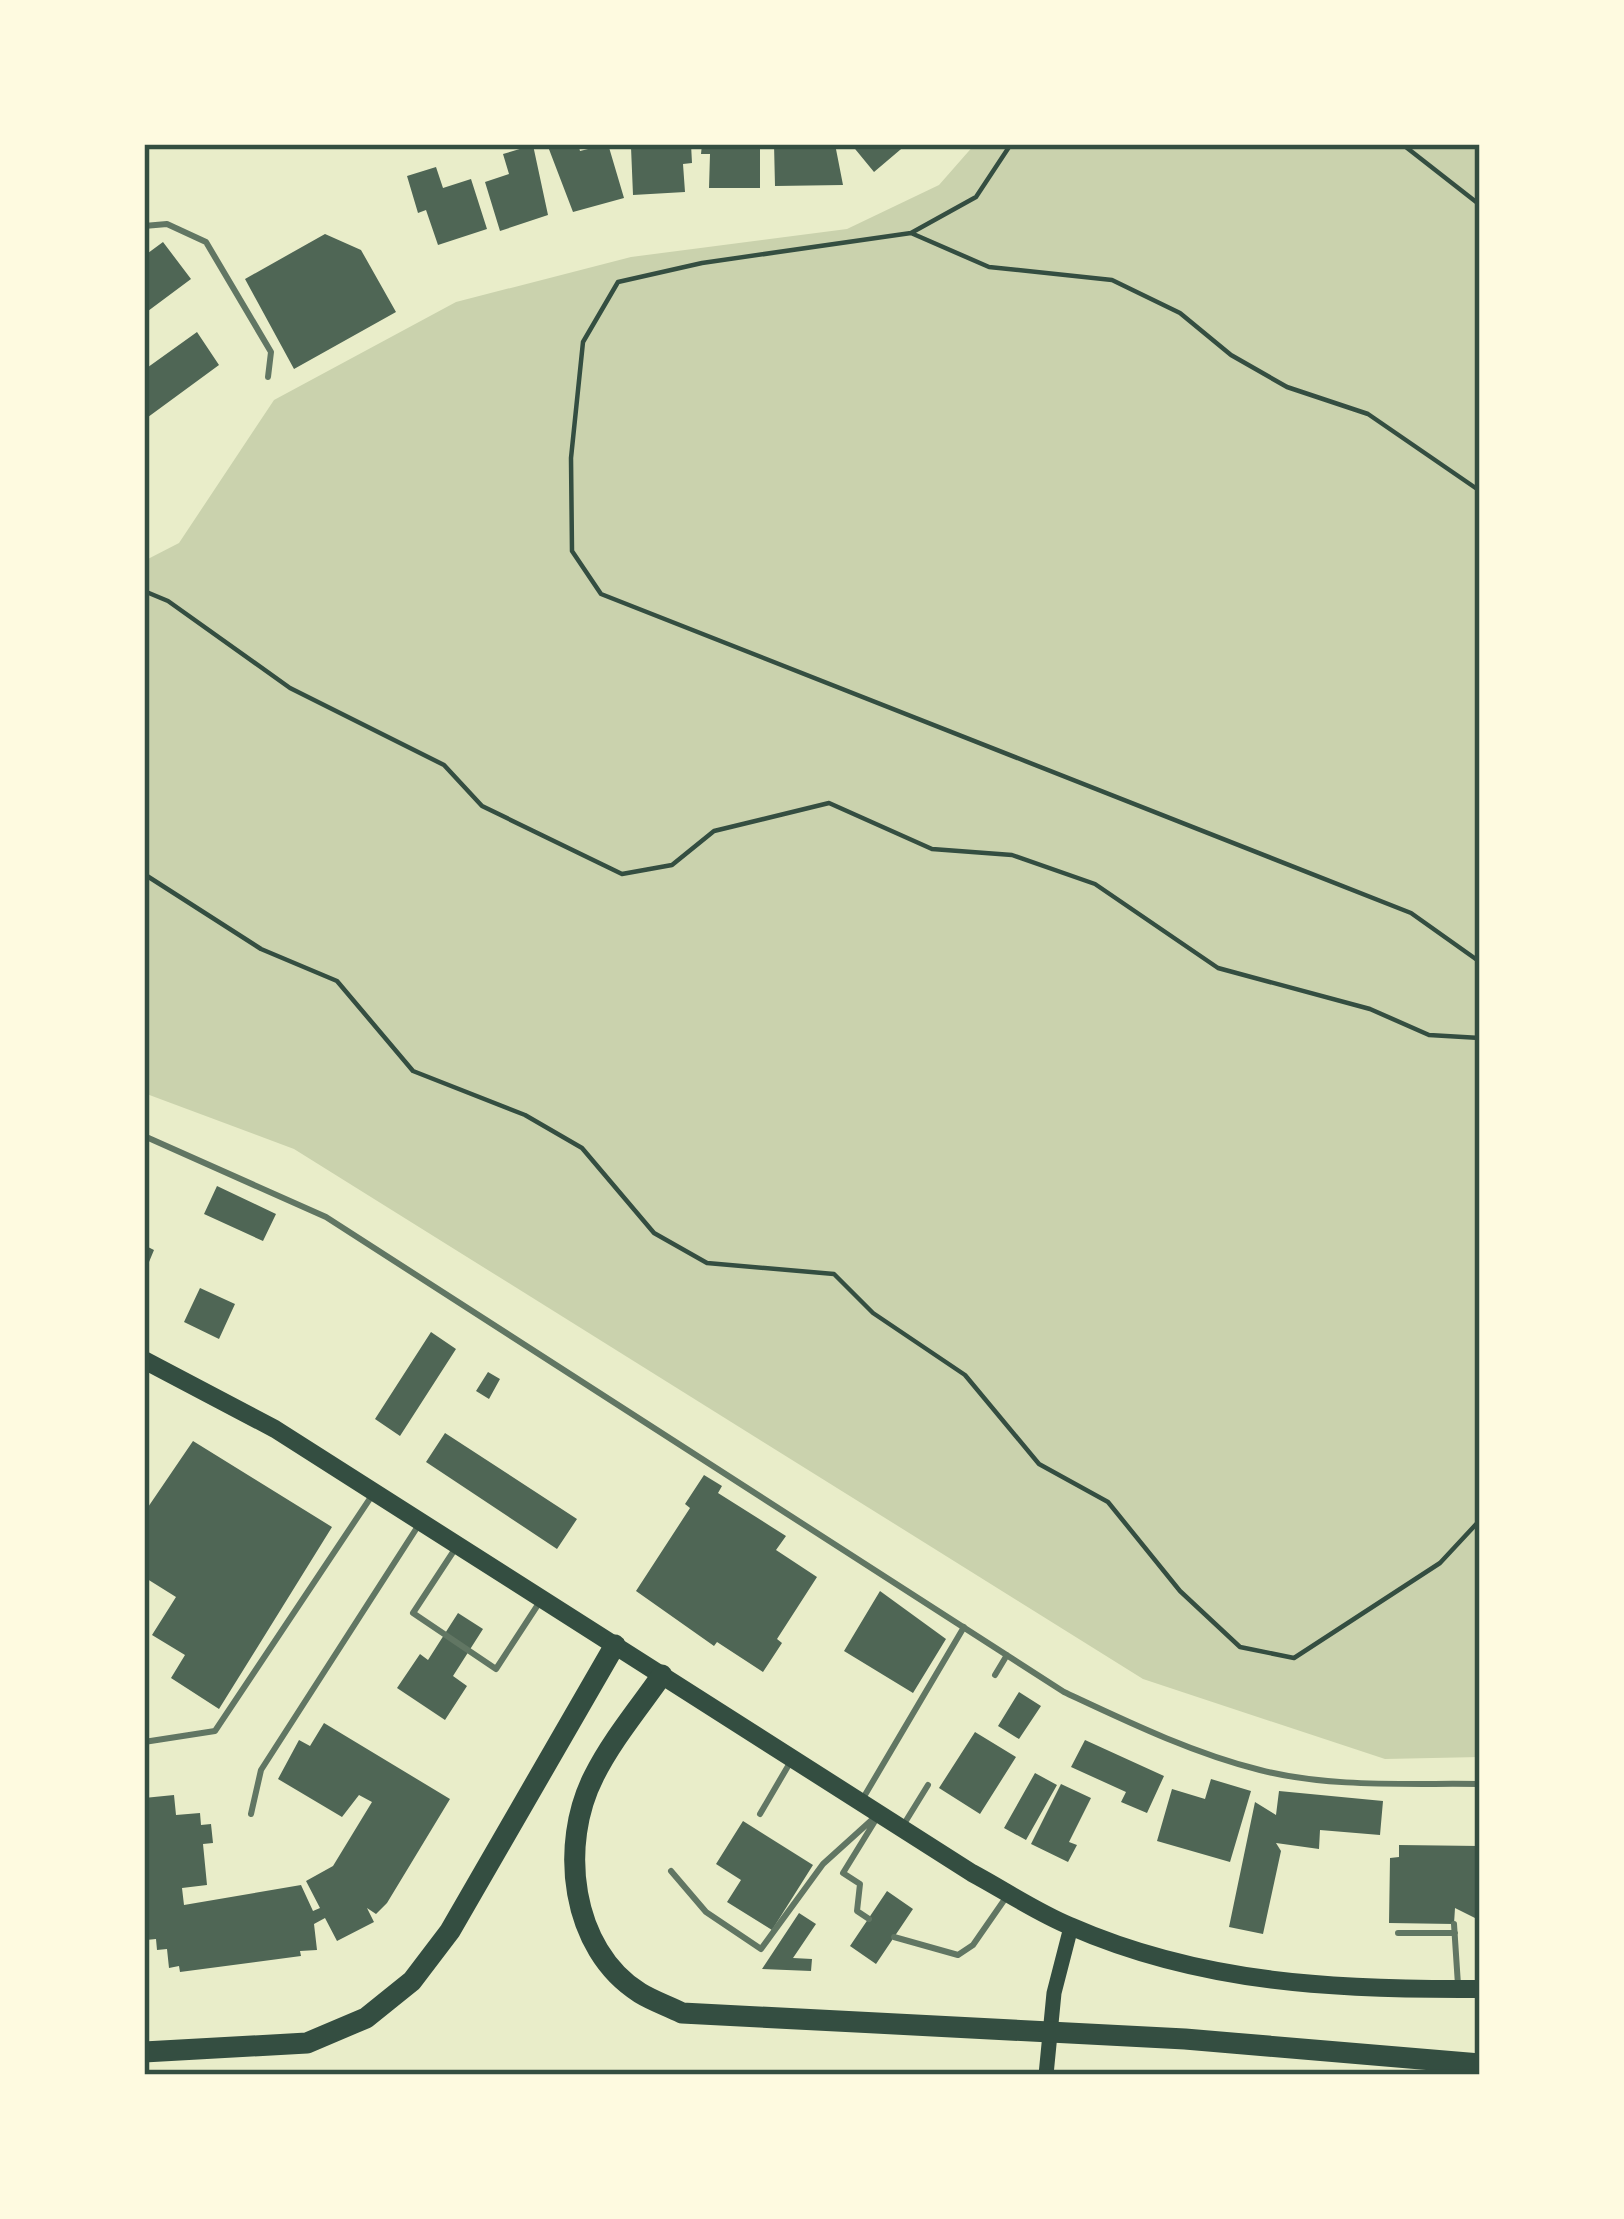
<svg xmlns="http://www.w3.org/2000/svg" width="1624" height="2219" font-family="'Fira Sans Condensed',sans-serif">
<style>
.green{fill:#cad2ad}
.building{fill:#4f6655}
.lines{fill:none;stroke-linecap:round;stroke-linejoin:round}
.path{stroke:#344e41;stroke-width:4.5}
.service{stroke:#617663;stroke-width:6}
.secondary{stroke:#344e41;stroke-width:15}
.primary{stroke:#344e41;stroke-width:18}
.motorway{stroke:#344e41;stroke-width:21}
.neatline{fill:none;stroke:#344e41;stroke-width:4.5}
</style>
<rect width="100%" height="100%" fill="#e9edc9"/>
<!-- green -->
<path class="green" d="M975,144H1480V1757L1385,1759L1143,1679L294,1149L144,1093V561L179,543L274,400L456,302L631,257L847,229L939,185Z"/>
<!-- building -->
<path class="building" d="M547,144H578L580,151L608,144L624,198L573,212Z
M642,144H691L692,163L683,164L685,192L633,195L631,147Z
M702,144H760V188H709L710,154H701Z
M774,144H835L843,185L775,186Z
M851,144H907L874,172Z
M533,145L548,215L500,231L485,182L509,174L503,154Z
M436,167L443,188L471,179L487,229L438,245L426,210L418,213L407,176Z
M325,234L361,250L396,312L294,369L245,279Z
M163,242L191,279L144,314V256Z
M197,332L219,365L144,420V370Z
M217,1186L276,1214L263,1241L204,1214Z
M144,1245L154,1250L144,1274Z
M200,1288L235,1304L219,1339L184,1322Z
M431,1332L456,1349L400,1436L375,1419Z
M488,1372L500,1379L489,1399L476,1391Z
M445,1433L577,1519L557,1549L426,1462Z
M193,1441L332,1527L219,1709L171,1678L185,1655L152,1635L176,1597L144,1577V1513Z
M704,1475L722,1486L718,1493L786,1536L776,1550L817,1577L777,1639L782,1643L763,1672L717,1642L714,1646L636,1591L690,1508L685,1504Z
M880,1591L946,1639L913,1693L844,1651Z
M458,1613L483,1629L453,1676L467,1686L445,1720L397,1688L420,1654L428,1660Z
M1019,1692L1041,1706L1019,1739L998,1726Z
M324,1723L450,1799L387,1903L376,1914L367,1908L374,1922L337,1941L325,1918L314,1924L317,1950L300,1951L301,1956L180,1972L179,1966L169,1968L167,1949L157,1950L156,1939L146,1940L144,1798L174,1795L176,1815L200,1813L201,1825L211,1824L213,1843L203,1844L207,1885L182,1888L184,1905L301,1885L313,1911L320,1908L306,1881L333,1866L372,1802L359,1795L342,1817L278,1779L299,1740L310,1746Z
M975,1732L1016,1757L980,1814L939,1788Z
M1085,1740L1164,1776L1147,1813L1121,1802L1126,1792L1071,1767Z
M1035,1773L1057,1785L1026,1840L1004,1828Z
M1211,1779L1251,1791L1230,1862L1157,1841L1172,1789L1205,1799Z
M1061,1784L1091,1798L1069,1842L1077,1845L1068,1862L1031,1844Z
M1279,1791L1383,1801L1380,1835L1320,1830L1319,1849L1276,1843L1281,1851L1263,1934L1229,1927L1255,1802L1276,1815Z
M743,1821L813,1865L772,1930L727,1902L741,1880L716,1864Z
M1399,1845L1480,1846V1914L1475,1918L1455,1908L1454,1924L1389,1923L1390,1858L1399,1857Z
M887,1891L913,1909L876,1964L850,1946Z
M799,1913L816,1924L793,1958L812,1959L811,1971L762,1969Z"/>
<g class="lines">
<!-- path -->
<path class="path" d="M1402,144L1480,205
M911,233L976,197L1011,144
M1480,491L1368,414L1287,387L1231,355L1180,313L1112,280L989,267L911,233L702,263L618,282L583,342L571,458L572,551L601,594L1411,913L1480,962
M144,591L168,601L290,688L444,765L482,806L622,874L672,865L714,831L829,803L932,849L1012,855L1095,884L1218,968L1370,1009L1429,1035L1480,1038
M144,874L261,949L337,981L413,1071L525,1115L582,1148L654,1233L707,1263L834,1274L873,1313L965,1375L1039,1464L1108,1502L1180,1591L1240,1647L1294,1658L1440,1563L1480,1520"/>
<!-- service -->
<path class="service" d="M144,226L167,224L206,242L271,352L268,377
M144,1136L326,1217L1064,1692C1126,1721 1192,1753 1260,1770C1330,1788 1408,1783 1480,1784
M457,1546L413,1613L496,1669L541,1600
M995,1675L1007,1655
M144,1742L215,1731L373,1494
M862,1800L964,1627
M251,1814L261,1770L420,1523
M760,1814L791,1761
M904,1824L928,1785
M671,1871L706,1912L761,1949L823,1864L875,1817
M869,1919L857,1911L860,1884L843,1873L875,1821
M1454,1924L1458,1985
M1398,1933H1455
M894,1937L958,1955L973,1945L1007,1896"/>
<!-- secondary -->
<path class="secondary" d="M1046,2075L1054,1993L1071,1927"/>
<!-- primary -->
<path class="primary" d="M144,1360L275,1429L972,1873C1004,1890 1036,1912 1070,1926C1202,1984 1339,1990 1480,1989"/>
<!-- motorway -->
<path class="motorway" d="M662,1675C639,1708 612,1740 594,1776C559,1844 570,1949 640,1993C653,2001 668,2006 682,2013L1185,2039L1480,2064
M144,2052L307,2043L366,2018L412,1981L450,1931L615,1645"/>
</g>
<!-- border -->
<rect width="1624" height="2219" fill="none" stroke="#fefae0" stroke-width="294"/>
<rect x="147" y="147" width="1330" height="1925" class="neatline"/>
</svg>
